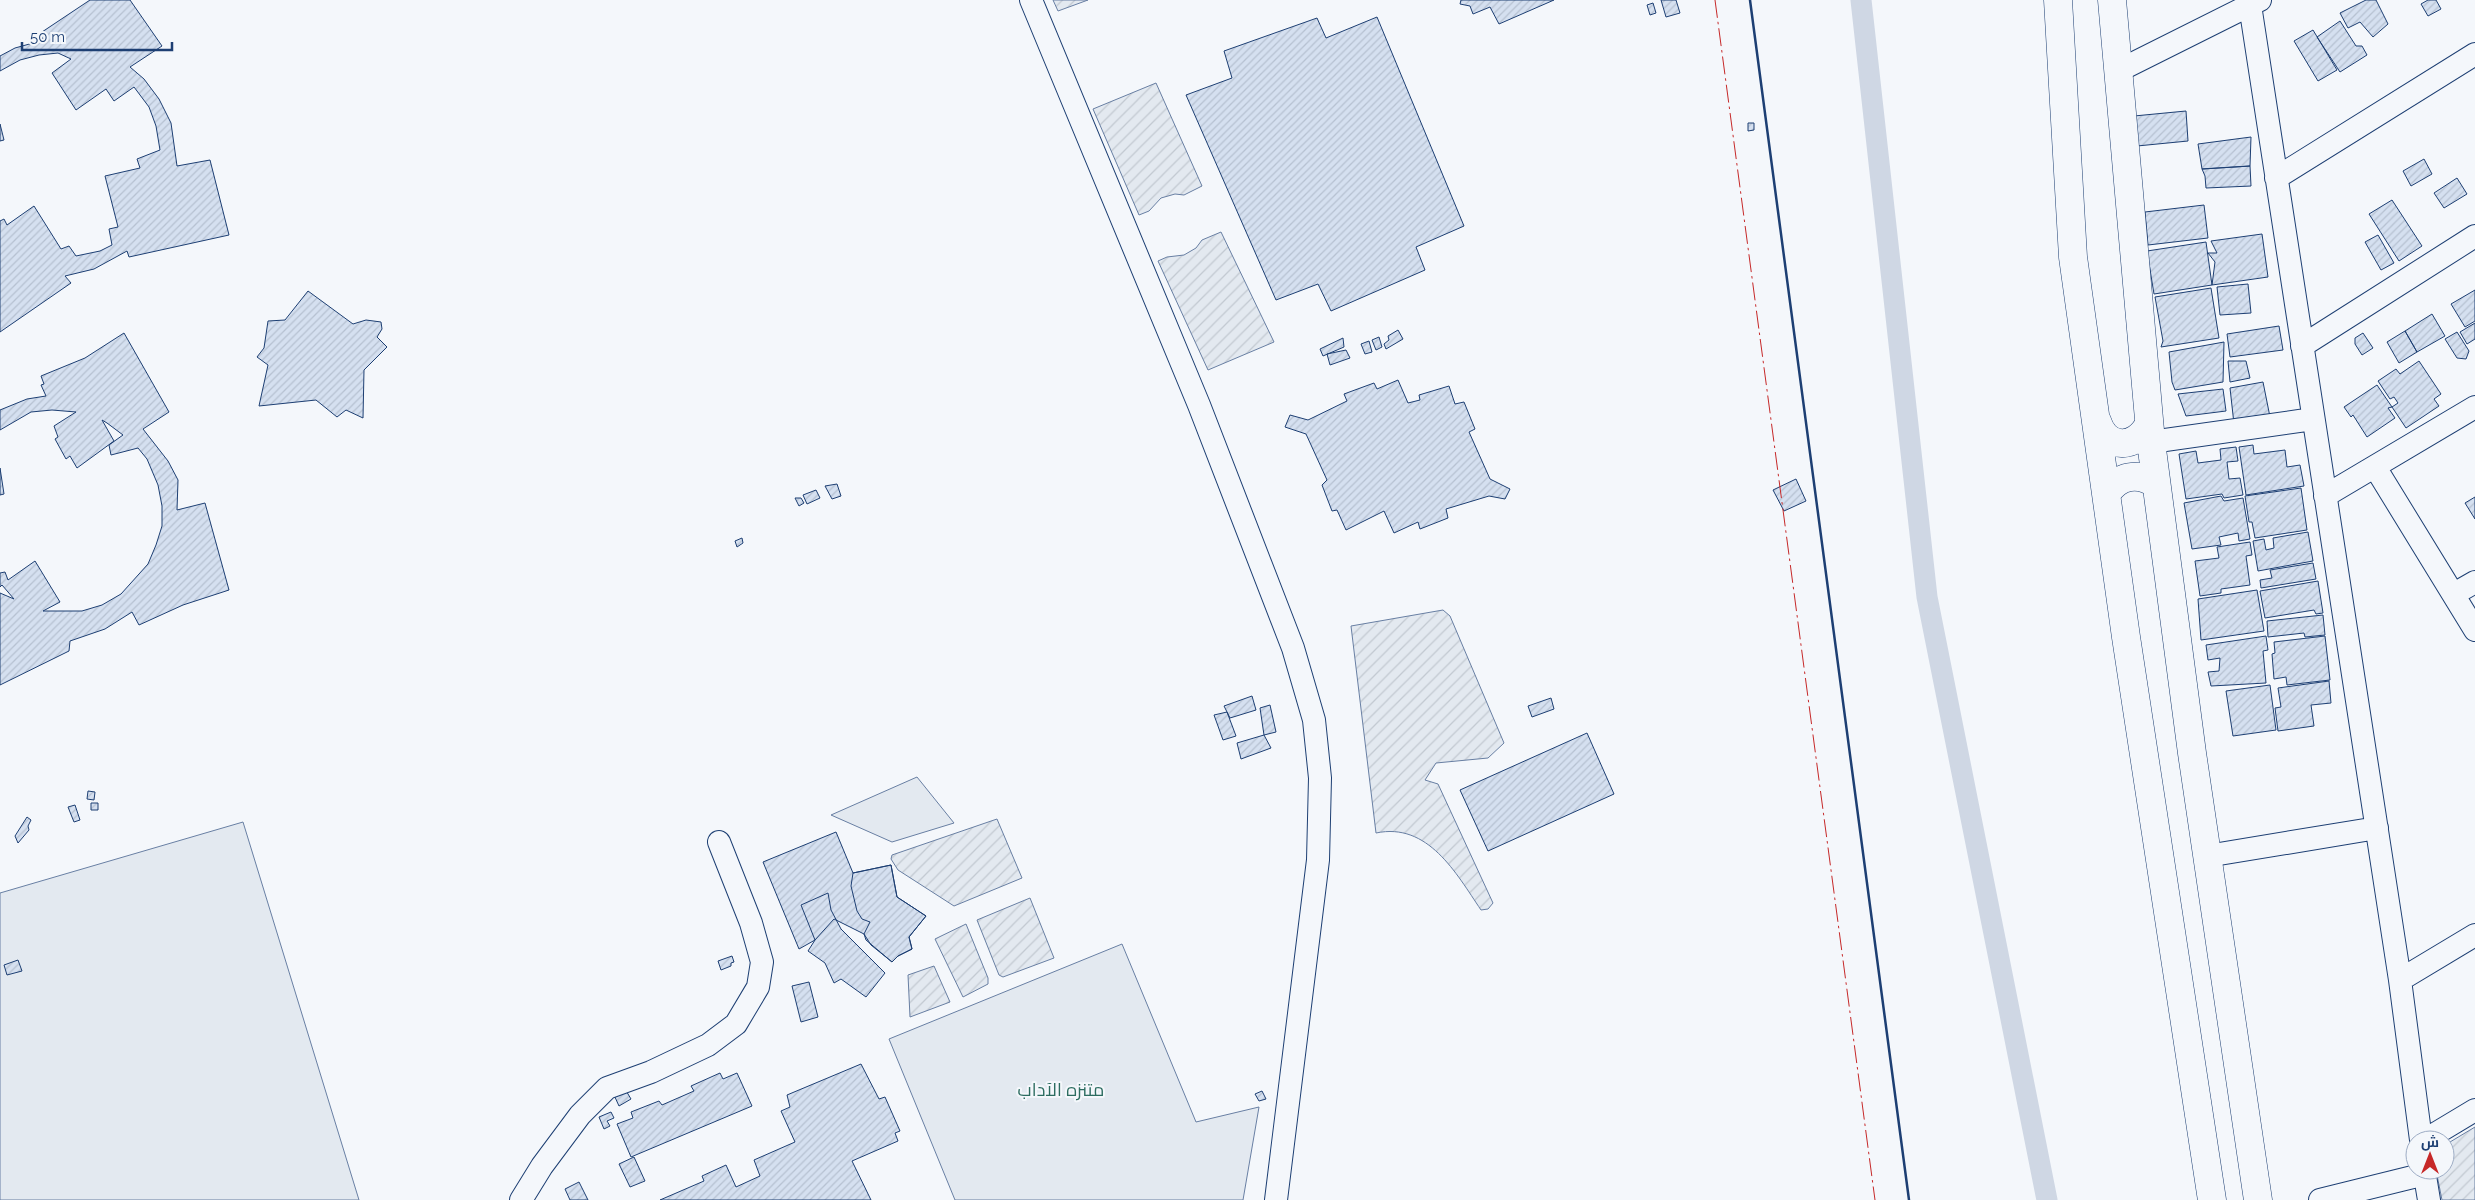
<svg xmlns="http://www.w3.org/2000/svg" width="2475" height="1200" font-family="Raleway,Cairo,sans-serif">
<style>
.park{fill:#e3e9f0;stroke:#687fa3}
.garden{fill:url(#garden-furrows);stroke:#687fa3}
.lines{fill:none;stroke-linecap:round;stroke-linejoin:round}
.canal{stroke:#cfd7e4;stroke-width:21}
.building{fill:url(#building-hatch);stroke:#1d3f73}
.minor-casing{stroke:#1d3f73;stroke-width:24}
.major-casing{stroke:#1d3f73;stroke-width:29}
.minor{stroke:#f4f7fb;stroke-width:22}
.major{stroke:#f4f7fb;stroke-width:28}
.wall{stroke:#1d3f73;stroke-width:2.5}
.power{stroke:#c62828;stroke-width:1;stroke-dasharray:18 4 2.5 4;stroke-linecap:butt}
.labels{text-anchor:middle;dominant-baseline:central;stroke-width:4;stroke-linejoin:round;paint-order:stroke}
.park-label{font-size:18px;fill:#2c6c60;stroke:#f4f7fb}
</style>
<defs>
<pattern id="garden-furrows" width="10" height="10" patternUnits="userSpaceOnUse" patternTransform="scale(1.25)"><rect width="10" height="10" fill="#e3e9f0"/><path d="M-1 1l2-2M0 10L10 0M9 11l2-2" fill="none" stroke="#c2c9d1"/></pattern>
<pattern id="building-hatch" width="6" height="6" patternUnits="userSpaceOnUse" patternTransform="scale(1.25)"><rect width="6" height="6" fill="#d5e0f0"/><path d="M-1 1l2-2M0 6l6-6M5 7l2-2" fill="none" stroke="#b6c1d1"/></pattern>
</defs>
<rect width="100%" height="100%" fill="#f4f7fb"/>
<!-- park -->
<path class="park" d="M917,777L954,823L892,842L831,815Z
M243,822L359,1200H0V893Z
M1122,944L1196,1122L1259,1107L1243,1200H955L889,1039Z"/>
<!-- garden -->
<path class="garden" d="M1053,0H1088L1058,11Z
M1156,83L1202,186L1184,195L1175,194L1161,198L1149,211L1139,215L1093,109Z
M1221,232L1274,342L1208,370L1158,261L1167,257L1184,255L1196,248L1202,240Z
M1443,610L1450,616L1504,743L1488,758L1436,763L1425,780L1438,784L1493,903L1488,909L1481,910C1456,873 1428,822 1376,833L1351,626Z
M997,819L1022,878L954,906L898,870L891,859L892,855Z
M1030,898L1054,958L1003,977L999,975L977,920Z
M966,924L988,978V984L963,997L935,939Z
M934,966L950,1002L910,1017L908,975Z
M2475,1127V1200H2442L2436,1170H2445V1145Z"/>
<g class="lines">
<!-- canal -->
<path class="canal" d="M1861,0L1927,597L2047,1200"/>
</g>
<!-- building -->
<path class="building" d="M90,0H130L162,46L130,67L144,79L159,99L171,123L177,166L210,160L229,235L129,257L127,251L94,269L65,276L71,283L0,332V221L4,219L7,225L34,206L61,249L69,246L76,256L100,251L112,245L109,229L118,227L105,176L140,168L137,159L160,150L156,126L149,107L134,87L114,101L106,89L76,110L52,73L71,59L58,53L39,55L20,60L0,71V56L15,48L44,40L39,34Z
M1461,0H1554L1499,24L1490,7L1473,14L1470,6L1460,4Z
M1661,0H1676L1680,13L1666,17Z
M2366,0H2376L2388,24L2373,37L2360,22L2348,28L2340,13Z
M2428,0H2436L2441,9L2428,16L2421,4Z
M1653,3L1656,13L1650,15L1647,5Z
M1377,17L1464,226L1416,247L1425,270L1331,311L1318,284L1276,300L1186,95L1232,78L1224,51L1317,18L1326,38Z
M2340,21L2356,46H2362L2367,55L2340,72L2317,37Z
M2313,30L2337,70L2318,81L2294,41Z
M2186,111L2188,141L2137,146L2134,116Z
M1748,123H1754V130L1748,131Z
M0,124L4,140L0,141Z
M2251,137L2250,166L2202,169L2198,144Z
M2424,159L2432,174L2411,186L2403,171Z
M2250,166L2251,186L2206,188L2205,176L2202,169Z
M2457,178L2467,194L2444,208L2434,193Z
M2392,200L2422,246L2399,261L2369,214Z
M2204,205L2208,238L2148,245L2145,212Z
M2262,234L2268,277L2212,285L2215,262L2208,253H2217L2211,241Z
M2378,235L2394,263L2381,270L2365,242Z
M2206,242L2212,285L2154,294L2147,251Z
M2248,284L2251,313L2220,315L2217,287Z
M2211,288L2219,338L2161,347L2163,341L2155,297Z
M2475,290V321L2465,327L2451,304Z
M308,291L353,324L366,320L381,322L382,329L377,337L387,347L364,370L363,418L346,410L337,417L316,400L259,406L268,365L257,357L264,348L268,321L285,320Z
M2432,314L2445,336L2417,352L2405,331Z
M2475,323V339L2467,344L2460,332Z
M2279,326L2283,350L2230,357L2227,334Z
M1398,330L1403,339L1386,349L1384,344L1389,340L1388,336Z
M2405,331L2417,352L2399,363L2387,342Z
M2457,332L2469,351L2466,359L2457,358L2445,339Z
M124,333L169,412L143,429L168,461L178,480L177,510L205,503L229,590L183,605L139,625L132,612L105,629L70,641L69,651L0,685V593L14,599L2,585L0,587V573L5,572L8,580L35,561L60,602L43,611H82L102,605L121,594L148,564L156,545L162,526V506L158,485L147,459L138,448L111,455L109,445L123,435L107,423L102,420L114,441L77,468L70,456L66,459L55,439L58,437L54,426L76,412L52,410L31,412L0,430V410L27,399L46,396L41,385L44,384L41,376L85,358Z
M2363,333L2373,348L2362,355L2355,344V338Z
M1379,337L1382,347L1376,350L1372,340Z
M1343,338L1344,347L1323,356L1320,349Z
M1369,341L1372,352L1365,354L1361,344Z
M2224,342L2223,382L2175,390L2172,382L2169,352Z
M1346,350L1350,358L1330,365L1327,354Z
M2228,361H2246L2250,378L2230,382Z
M2419,361L2441,394L2434,399L2439,406L2406,428L2392,407L2398,403L2394,397L2390,399L2378,381L2396,369L2400,374Z
M1398,380L1408,403L1420,400L1419,395L1449,386L1455,404L1464,402L1475,429L1469,432L1490,479L1510,489L1505,499L1489,496L1446,509L1448,518L1420,529L1418,522L1394,533L1384,511L1346,530L1337,510L1332,511L1322,485L1327,480L1306,434L1285,427L1290,415L1308,420L1347,401L1344,394L1374,383L1377,389Z
M2263,382L2270,417L2234,424L2230,388Z
M2377,385L2392,407L2388,408L2395,418L2367,437L2353,415L2351,417L2344,407Z
M2223,389L2226,411L2186,416L2178,394Z
M2253,445L2254,454L2285,450L2287,467L2300,465L2304,486L2246,495L2239,447Z
M2236,447L2238,461L2227,462L2229,479L2240,478L2243,495L2224,498L2222,494L2186,499L2179,454L2196,451L2198,463L2221,460L2220,449Z
M0,468L4,494L0,495Z
M1796,479L1806,501L1784,511L1773,490Z
M837,484L841,496L832,499L825,486Z
M2301,488L2307,530L2255,538L2252,522H2249L2245,496Z
M816,490L820,498L807,504L803,495Z
M2221,496L2224,501L2243,498L2250,539L2239,541L2238,533L2219,537L2221,545L2192,549L2184,503Z
M2475,497V519L2465,503Z
M795,498H801L804,503L799,506Z
M2308,532L2313,561L2258,571L2253,541L2264,539L2266,550L2274,548L2273,538Z
M742,538L743,543L737,547L735,541Z
M2250,542L2252,555L2246,556L2250,585L2221,589V593L2200,596L2195,561L2219,558L2217,547Z
M2313,563L2316,579L2261,588L2260,580L2272,578L2270,570Z
M2318,581L2323,613L2316,614L2314,610L2265,618L2260,591Z
M2257,590L2264,631L2201,640L2198,599Z
M2323,615L2325,635L2305,637L2304,633L2268,637L2267,621Z
M2266,636L2268,650L2263,651L2266,683L2211,686L2208,672L2219,671L2220,658L2208,660L2206,645Z
M2325,636L2330,680L2287,685L2286,677L2274,679L2272,654L2275,653L2274,642Z
M2329,681L2331,703L2311,705L2314,726L2278,731L2275,708L2281,707L2278,688Z
M2270,685L2276,730L2233,736L2226,691Z
M1252,696L1256,710L1230,718L1224,706Z
M1551,698L1554,709L1532,717L1528,706Z
M1270,705L1276,732L1264,735L1260,708Z
M1227,712L1236,736L1223,740L1214,715Z
M1587,733L1614,794L1488,851L1460,790Z
M1264,735L1271,748L1241,759L1237,743Z
M88,791L95,792L94,800L87,799Z
M91,803H98V810H91Z
M75,805L80,820L74,822L68,807Z
M27,817L31,820L28,826L29,830L18,843L15,836Z
M836,832L853,873L891,865L897,897L926,916L909,937L912,949L898,956L892,962L871,945L864,934L834,919L815,940L799,949L763,862Z
M891,865L897,897L926,916L909,937L912,949L898,956L892,962L866,940L864,934L870,922L862,919L857,911L851,886L853,873Z
M828,893L831,910L841,929L885,973L866,997L841,979L834,983L825,963L808,951L815,940L801,905Z
M732,956L734,962L731,963V966L721,970L718,961Z
M18,960L22,971L7,975L4,965Z
M809,982L818,1017L801,1022L792,986Z
M861,1064L879,1099L885,1097L900,1131L895,1133L898,1141L852,1161L871,1200H660L704,1181L702,1176L726,1165L736,1187L760,1176L754,1160L795,1142L781,1111L790,1107L787,1095Z
M720,1073L723,1079L737,1073L752,1106L631,1157L617,1124L633,1118L631,1112L659,1101L662,1105L694,1091L691,1086Z
M625,1089L631,1099L619,1106L614,1095Z
M1262,1091L1266,1099L1259,1101L1255,1094Z
M611,1112L614,1118L607,1121L610,1126L604,1129L599,1117Z
M634,1157L645,1181L630,1187L619,1164Z
M579,1182L588,1200H570L565,1189Z"/>
<g class="lines">
<defs>
<path id="minor" d="M1031,0L1199,405L1293,648L1314,720L1320,778L1318,860L1276,1200
M2250,5L2400,980L2421,1140
M2118,71L2260,0
M2276,178L2475,54
M2302,346L2475,236
M2151,442L2313,419
M2375,467L2475,630
M2325,496L2475,407
M2454,594L2475,582
M2207,856L2377,828
M2400,980L2475,935
M2425,1140L2475,1110
M2424,1170L2429,1200
M521,1200L542,1166L580,1115L607,1088L651,1072L708,1045L736,1024L758,987L762,962L751,923L719,842
M2320,1200L2425,1174"/>
<path id="major" d="M2058,0L2073,257L2126,637L2212,1200
M2112,0L2151,442L2192,753L2258,1200
M2097,421C2106,450 2136,450 2149,424
M2107,493C2119,475 2138,472 2156,484"/>
</defs>
<!-- minor casing -->
<use href="#minor" class="minor-casing"/>
<!-- major casing -->
<use href="#major" class="major-casing"/>
<!-- minor -->
<use href="#minor" class="minor"/>
<!-- major -->
<use href="#major" class="major"/>
<!-- wall -->
<path class="wall" d="M1750,0L1909,1200"/>
<!-- power -->
<path class="power" d="M1715,0L1875,1200"/>
</g>
<g class="labels">
<!-- park labels -->
<g class="park-label">
<text x="1061" y="1089">متنزه الآداب</text>
</g>
</g>
<!-- north arrow -->
<g transform="translate(2430 1155)"><circle r="24" fill="#f4f7fb" stroke="#9eadc5"/>
<path d="M0-4L9 19L0 12L-9 19Z" fill="#c62828"/>
<text y="-8" font-size="14" font-weight="bold" text-anchor="middle" fill="#1d3f73">ش</text>
</g>
<!-- scale -->
<path d="M22 42v8h150v-8" fill="none" stroke="#1d3f73" stroke-width="2.5"/>
<text x="30" y="42" font-size="15" fill="#1d3f73" stroke="#f4f7fb" stroke-width="4" paint-order="stroke">50 m</text>
</svg>
